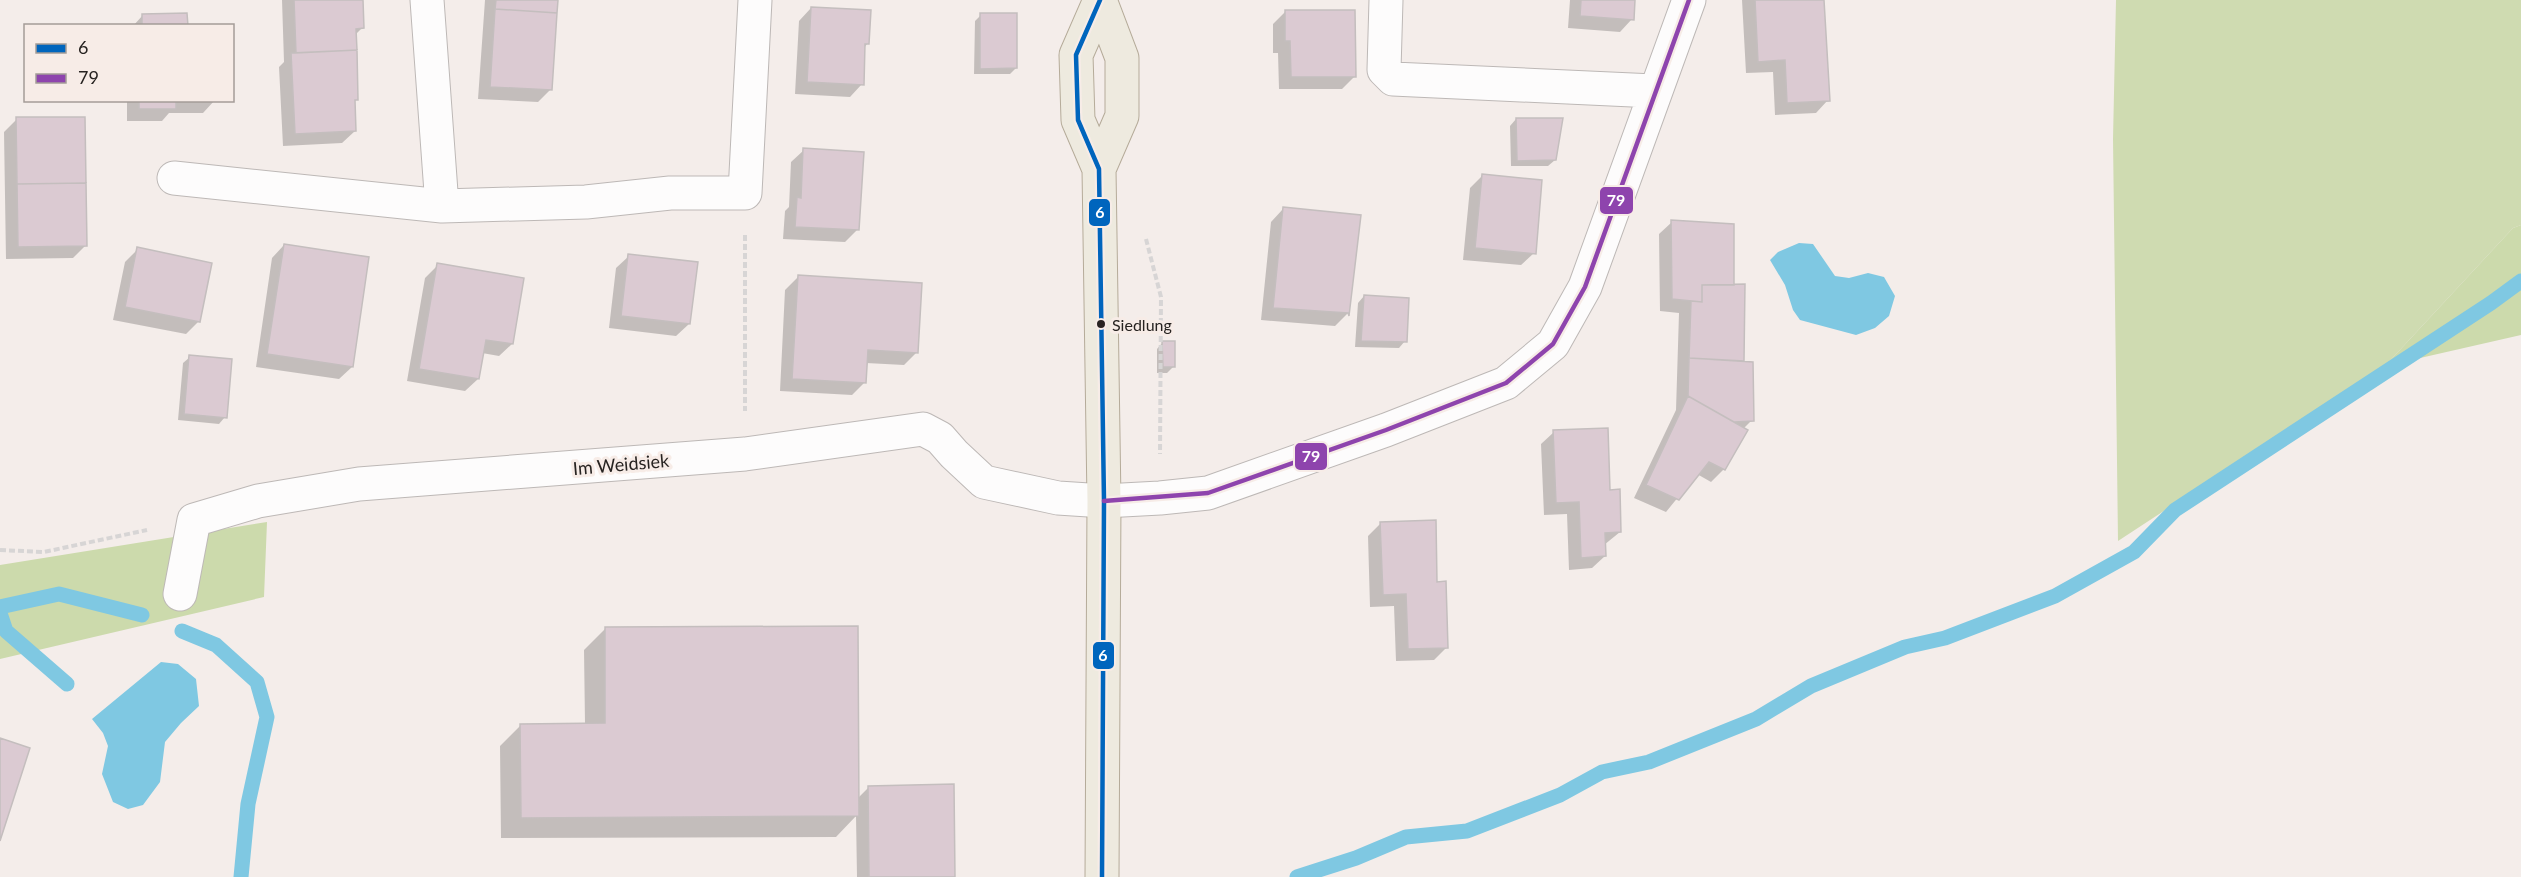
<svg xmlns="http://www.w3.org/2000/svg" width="2521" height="877" font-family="Lato,sans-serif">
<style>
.green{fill:#cfdbb1}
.forest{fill:#ccdaac}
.water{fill:#7fc8e2}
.shadow{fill:#0003}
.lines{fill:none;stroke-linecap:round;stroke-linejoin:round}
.stream{stroke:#7fc8e2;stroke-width:15}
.building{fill:#dbcad2;stroke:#c4bebe;stroke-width:1.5}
.minor-casing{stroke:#bdb8b6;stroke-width:35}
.major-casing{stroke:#b5ab99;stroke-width:35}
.path{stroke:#d7d5d5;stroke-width:4;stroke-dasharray:6 3;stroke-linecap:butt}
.minor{stroke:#fdfcfc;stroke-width:33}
.major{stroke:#eeeadf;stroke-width:33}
.bus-1-casing{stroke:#f7ece7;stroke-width:9}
.bus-2-casing{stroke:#f7ece7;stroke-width:9}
.bus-1{stroke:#0065bd;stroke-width:4.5}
.bus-2{stroke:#8e44ad;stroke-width:4.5}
.bus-dot{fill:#272321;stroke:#f7ece7;stroke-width:2}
.labels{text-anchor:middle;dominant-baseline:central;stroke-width:6;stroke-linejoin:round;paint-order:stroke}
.bus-label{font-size:16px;fill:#272321;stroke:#f7ece7;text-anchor:start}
.street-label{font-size:18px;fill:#272321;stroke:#f7ece7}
.line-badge{stroke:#f7ece7;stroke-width:2}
.badge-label{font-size:16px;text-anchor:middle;font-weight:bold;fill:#fff}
</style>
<rect width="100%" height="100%" fill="#f4edea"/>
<!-- green -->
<path class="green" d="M2116,0H2521V225L2513,228L2385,366L2118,541L2113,139Z"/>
<!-- forest -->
<path class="forest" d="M2521,225V335L2385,366L2513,228Z
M267,522L264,597L0,659V565Z"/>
<!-- water -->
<path class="water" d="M1799,243L1813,244L1835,276L1849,278L1868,273L1884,277L1895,296L1889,316L1875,328L1856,335L1800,320L1793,310L1785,285L1770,260L1778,252Z
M161,662L178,664L196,679L199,706L181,723L165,742L160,782L143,805L128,809L113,802L102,774L108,746L103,733L92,719Z"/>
<!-- shadow -->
<path class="shadow" d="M282,0H361L362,28L355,35L357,99L353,102L355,131L342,143L283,146L279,67L284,62Z
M485,0H556L551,89L538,102L478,99Z
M1570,0H1634L1632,19L1620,32L1568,28Z
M1742,0H1823L1828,100L1816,113L1775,115L1773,72L1746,73Z
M811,8L867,44L864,48L862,84L850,97L795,94L799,21Z
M1285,12L1355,76L1342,89H1279L1278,53H1273V24Z
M143,15L186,26H133Z
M981,15L1016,68L1010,74H974L975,21Z
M127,100H215L203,113H169L162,121H127Z
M17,119L86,245L73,258L6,259L4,132Z
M1516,119L1555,160L1548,166H1511L1510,126Z
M804,150L857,230L845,242L783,239L785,211L789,207L791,162Z
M1482,176L1534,253L1521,265L1463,260L1470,188Z
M1283,209L1348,313L1335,326L1261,320L1271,222Z
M1672,222L1733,287L1743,286L1742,362L1752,420L1743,429L1724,469L1711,482L1697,474L1666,512L1634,498L1676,410L1679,313L1660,311L1659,234Z
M284,245L368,258L352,367L339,379L256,367L272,258Z
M138,249L198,322L186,334L113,320L125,262Z
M629,256L689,324L676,336L609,328L616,268Z
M438,265L512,344L499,356L482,353L478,379L465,391L407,381L425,278Z
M798,277L917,352L904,365L866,363L864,383L852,395L780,391L785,290Z
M1364,296L1405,341L1399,348L1355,347L1358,303Z
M1163,342L1174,366L1167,373H1157V349Z
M190,357L225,417L219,424L178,420L183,363Z
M1554,432L1609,492L1620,532L1604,545L1605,556L1592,568L1569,570L1567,514L1544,515L1541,444Z
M1381,523L1436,583L1447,647L1434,660L1396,661L1394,606L1370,607L1368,536Z
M605,629L857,799L869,787L953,877H857L856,816L836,837L501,838L500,746L521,725L585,724L584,650Z"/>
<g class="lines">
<!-- stream -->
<path class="stream" d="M0,607L59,594L142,615
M0,613L6,631L67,684
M182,631L216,645L257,682L267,717L248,804L241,877
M1297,877L1356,858L1406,837L1467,831L1560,795L1602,772L1649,762L1756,719L1811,686L1905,647L1945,638L2055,596L2134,552L2175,510L2491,303L2521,281"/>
</g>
<!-- building -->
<path class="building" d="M294,0H363L364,28L356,29L357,50L296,53Z
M496,0H558L557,13L495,9Z
M1581,0H1635L1634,20L1580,16Z
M1755,0H1824L1830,101L1787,103L1785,60L1758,62Z
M811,7L871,10L869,44H865L864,85L807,82Z
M495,9L557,13L552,90L490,87Z
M1285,10H1355L1356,77H1291L1290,41H1285Z
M187,13L188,26H142V14Z
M980,13H1017V68L980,69Z
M357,50L358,100H355L356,131L295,134L291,53Z
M139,100H217V101H176V109H139Z
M16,117H85L86,183L17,184Z
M1516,118H1563L1556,160L1517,161Z
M803,148L864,152L859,230L795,227L797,197L801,198Z
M1482,174L1542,180L1536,254L1475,248Z
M86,183L87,246L18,247L17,184Z
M1283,207L1361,215L1349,316L1348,313L1273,308Z
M1671,220L1734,224V285H1702V302L1672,299Z
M284,244L369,257L353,367L267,354Z
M137,247L212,263L200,322L125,307Z
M628,254L698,262L690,324L621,316Z
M437,263L524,278L513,344L486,340L479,379L419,369Z
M798,275L922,283L918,353L868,350L866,383L792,379Z
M1745,284L1744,361L1689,358L1691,301L1702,302V285Z
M1364,295L1409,298L1407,342L1361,341Z
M1162,341H1175V367H1163Z
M189,355L232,359L227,418L184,414Z
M1689,358L1753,362L1754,421L1734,422L1688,396Z
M1688,396L1748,430L1725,470L1709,462L1679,500L1646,485Z
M1608,428L1610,490L1620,489L1621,532L1605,533L1606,556L1581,558L1579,502L1556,503L1553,430Z
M1436,520L1437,582L1446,581L1448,648L1408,649L1406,594L1383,595L1380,522Z
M858,626L859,816L521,818L520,724L605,723V627Z
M0,738L30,748L0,841Z
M954,784L955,877H869L868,786Z"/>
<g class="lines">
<defs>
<path id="minor" d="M427,0L442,206
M1386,0L1384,70L1393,79L1654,91
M174,178L442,206L586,202L670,193H745L755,0
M180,594L194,520L258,501L359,484L745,454L923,429L940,438L954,454L984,482L1058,498L1104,501L1160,498L1208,493L1386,430L1506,383L1553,344L1585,287L1689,0"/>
<path id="major" d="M1100,0L1076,55L1078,120L1099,169L1104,501L1102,877
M1099,169L1122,116V58L1100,0"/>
</defs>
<!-- minor casing -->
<use href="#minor" class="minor-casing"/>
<!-- major casing -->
<use href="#major" class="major-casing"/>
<!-- path -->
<path class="path" d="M745,235V411
M1146,239L1161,297L1160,454
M0,550L44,552L147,530"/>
<!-- minor -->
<use href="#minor" class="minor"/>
<!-- major -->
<use href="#major" class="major"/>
<defs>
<path id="bus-1" d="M1100,0L1076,55L1078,120L1099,169L1104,501L1102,877"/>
<path id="bus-2" d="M1104,501L1208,493L1386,430L1506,383L1553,344L1585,287L1689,0"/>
</defs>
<!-- bus-1 casing -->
<use href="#bus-1" class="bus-1-casing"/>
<!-- bus-2 casing -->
<use href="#bus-2" class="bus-2-casing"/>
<!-- bus-1 -->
<use href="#bus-1" class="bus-1"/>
<!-- bus-2 -->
<use href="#bus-2" class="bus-2"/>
</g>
<!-- markers -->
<circle class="bus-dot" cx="1101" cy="324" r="5"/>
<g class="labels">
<!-- bus labels -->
<g class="bus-label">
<text x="1112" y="324">Siedlung</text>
</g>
<!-- street labels -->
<g class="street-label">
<text transform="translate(621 464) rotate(-5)">Im Weidsiek</text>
</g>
</g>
<g class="line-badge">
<rect x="1599" y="186" width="35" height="29" rx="6" fill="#8e44ad"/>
<rect x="1088" y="198" width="23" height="29" rx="6" fill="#0065bd"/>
<rect x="1294" y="442" width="34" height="29" rx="6" fill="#8e44ad"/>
<rect x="1092" y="641" width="23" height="29" rx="6" fill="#0065bd"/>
</g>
<g class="badge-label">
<text x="1616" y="206">79</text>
<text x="1100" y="218">6</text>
<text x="1311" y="462">79</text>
<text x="1103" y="661">6</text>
</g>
<!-- legend -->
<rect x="24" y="24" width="210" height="78" fill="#f7ece7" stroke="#a49c98" stroke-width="1.5"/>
<rect x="36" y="44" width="30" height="9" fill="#0065bd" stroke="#a49c98" stroke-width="1.5"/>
<text x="78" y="54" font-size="18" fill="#272321">6</text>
<rect x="36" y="74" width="30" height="9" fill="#8e44ad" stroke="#a49c98" stroke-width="1.5"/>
<text x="78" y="84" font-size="18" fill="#272321">79</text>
</svg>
